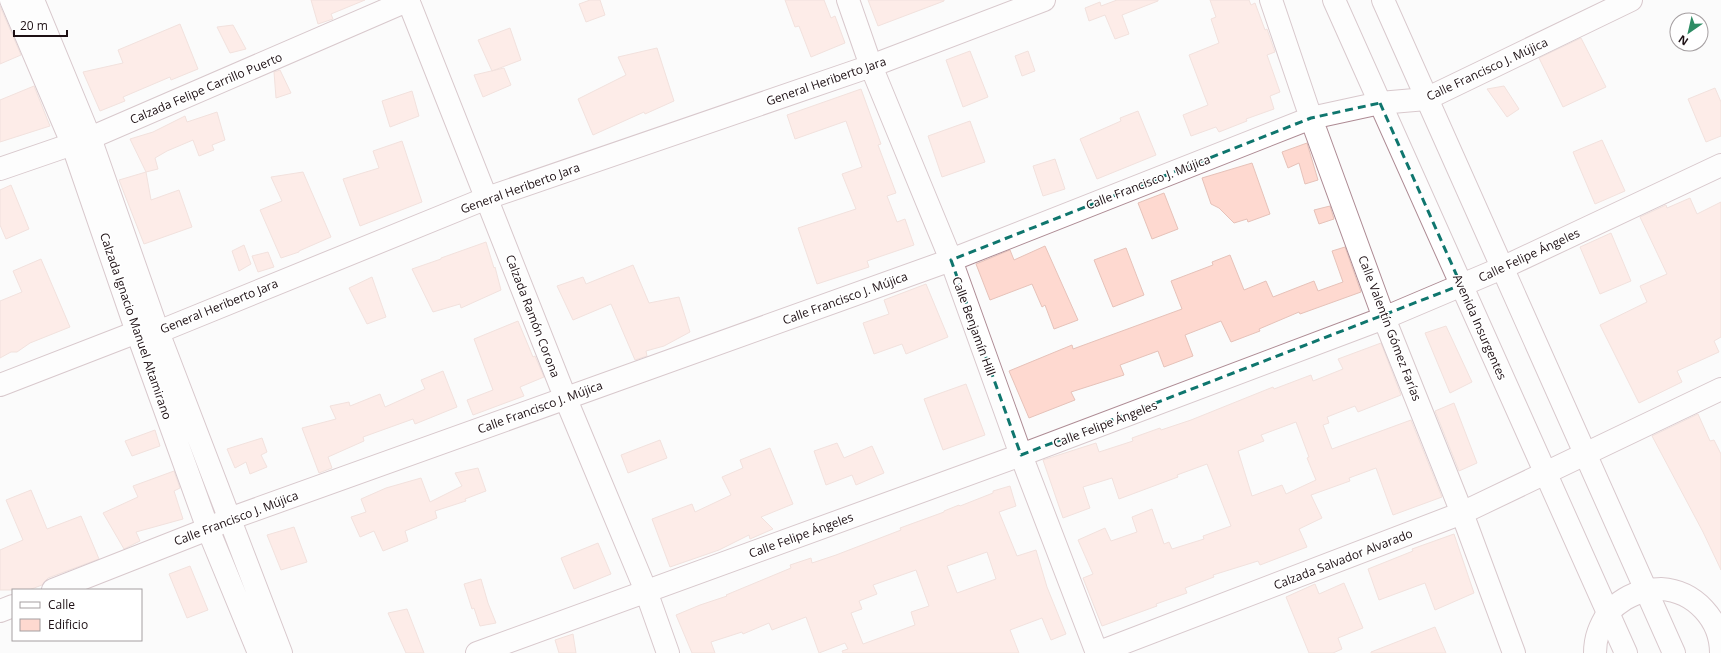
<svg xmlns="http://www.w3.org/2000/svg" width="1721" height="653" font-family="'Open Sans',sans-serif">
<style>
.building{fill:#fed9d0;stroke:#e6c2b9;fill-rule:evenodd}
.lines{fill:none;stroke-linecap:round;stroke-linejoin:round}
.street-casing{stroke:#ae8b94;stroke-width:24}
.secondary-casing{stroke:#ae8b94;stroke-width:24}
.primary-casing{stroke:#ae8b94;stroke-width:24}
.street{stroke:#fff;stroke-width:22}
.secondary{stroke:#fff;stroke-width:22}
.primary{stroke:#fff;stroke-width:22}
.marked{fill:none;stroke:#0f766e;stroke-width:3;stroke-dasharray:8 5;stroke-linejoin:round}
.labels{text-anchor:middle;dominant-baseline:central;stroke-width:3;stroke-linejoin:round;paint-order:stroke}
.street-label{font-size:12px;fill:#1d1014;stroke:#fff}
</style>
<rect width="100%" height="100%" fill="#fbfbfb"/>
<!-- building -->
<path class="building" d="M311,0H365L331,14L333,19L318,24Z
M590,0H600L605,15L586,22L579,4Z
M785,0H824L831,18L835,16L845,43L811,57L799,26L795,27Z
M868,0H944V1L878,26Z
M1117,0H1158V1L1122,15L1129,34L1115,39L1105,15L1089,21L1085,8L1100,2L1101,6Z
M1210,0H1249L1251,5L1255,3L1265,30L1267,29L1275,52L1267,55L1280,92L1270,96L1274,109L1246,119L1247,121L1219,132L1216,127L1191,136L1183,115L1208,105L1189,55L1219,43L1211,19L1216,17Z
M0,6L21,55L0,64Z
M180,24L198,69L171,80L170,77L123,97L125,101L100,111L83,72L123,63L118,50Z
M233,25L246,49L230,53L217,27Z
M510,28L521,60L492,71L478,40Z
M1581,38L1606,87L1563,107L1539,58Z
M657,48L674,101L645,114L644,112L593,135L578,99L626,75L618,57Z
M970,51L988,97L963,107L946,60Z
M1028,51L1035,71L1022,76L1015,56Z
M504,68L511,85L483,97L474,75Z
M280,70L291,93L276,98L274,72Z
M34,86L50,126L0,142V100Z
M1504,86L1519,109L1507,117L1487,89Z
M1715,88L1721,102V136L1706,142L1688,99Z
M861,89L881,144L878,145L896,193L887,196L897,222L905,219L914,245L867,261L869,267L817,284L798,228L856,209L842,174L862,167L846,121L795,139L787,115Z
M412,91L419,116L390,127L382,101Z
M1138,111L1156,155L1097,179L1080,139L1121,121L1120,118Z
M217,112L225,140L212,145L214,150L199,156L193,140L167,151L155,158L158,169L146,172L130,139L153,132L185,116L187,122Z
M970,121L985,162L942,177L928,136Z
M1602,140L1625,191L1595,204L1573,152Z
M402,141L422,202L360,226L343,179L379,168L373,151Z
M1307,143L1318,180L1305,184L1299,163L1288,168L1282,152Z
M1055,159L1065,189L1043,196L1033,166Z
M1252,163L1270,214L1248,222L1247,219L1234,223L1219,208L1211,204L1202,178Z
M146,172L151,200L179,190L192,227L144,244L119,180Z
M303,172L331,237L299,251V252L281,258L260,210L282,201L271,177Z
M11,185L29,229L6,239L0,225V190Z
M1164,193L1178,229L1152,239L1138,203Z
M1690,198L1697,214L1721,202V337L1714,341L1719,352L1677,371L1682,382L1639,403L1600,325L1647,302L1640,286L1667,274L1640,217L1666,205L1667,208Z
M1330,206L1334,219L1319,224L1314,210Z
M1611,233L1631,281L1600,294L1580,247Z
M486,242L494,268L495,267L501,290L461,308L460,304L433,312L412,269L441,259V258Z
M244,245L251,264L239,271L232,251Z
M1045,246L1078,320L1054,329L1045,305L1042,307L1032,284L990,300L976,264L1010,250L1014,260Z
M1345,247L1361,292L1300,314L1299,312L1259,329L1260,331L1231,342L1221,321L1185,335L1193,356L1164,367L1158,351L1120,365L1124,375L1071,392L1075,400L1029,418L1009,371L1072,345L1073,349L1182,309L1171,281L1213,265L1212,262L1230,255L1244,290L1266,281L1273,297L1314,281L1318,291L1343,282L1332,251Z
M1126,248L1144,295L1113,307L1094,260Z
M268,252L274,267L258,272L252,256Z
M41,259L70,327L30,343L17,352H11L0,358V301L22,292L13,271Z
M633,265L649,303L679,297L690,332L664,346L646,351L647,356L635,360L611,304L573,320L557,286L583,277L586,284Z
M372,277L386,317L367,324L349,288Z
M926,284L948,337L906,354L902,344L874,354L863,323L889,314L884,300Z
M518,321L533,357L535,356L544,377L520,387L524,396L473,415L467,400L493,390L474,339Z
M1446,326L1472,382L1450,393L1425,333Z
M1381,343L1401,395L1358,412L1355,406L1327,417L1329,423L1323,425L1332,449L1411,420L1442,497L1393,515L1376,468L1349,478L1350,481L1311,495L1322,518L1299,529L1307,547L1260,565L1258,561L1213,575L1214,577L1185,588L1187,593L1156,604L1157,606L1102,626L1083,578L1093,574L1078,540L1105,528L1111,541L1137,532L1132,517L1152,509L1164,544L1169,542L1172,549L1204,539L1203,536L1231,526L1207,464L1177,475L1178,477L1119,499L1112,478L1083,487L1090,508L1063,518L1043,460L1096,443L1099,452L1133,441L1132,438L1160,428L1161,430L1191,420L1273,387L1274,389L1311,375L1313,381L1343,369L1338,359ZM1296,422L1309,457L1307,458L1316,480L1286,494L1282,485L1252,496L1238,451L1264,441L1261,435Z
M443,371L457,407L415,424L413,419L363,437L364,441L328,457L332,468L319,473L302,428L336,419L330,406L349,402L350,406L380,394L385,407L425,389L421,380Z
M966,384L985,435L943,450L924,399Z
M1454,403L1477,463L1459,471L1435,411Z
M1698,414L1710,441L1714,440L1721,454V570L1703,532L1652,436Z
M155,430L160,446L132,456L125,441Z
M262,438L267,452L261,455L267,467L250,474L246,462L235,468L227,449Z
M660,440L667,458L628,473L621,455Z
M837,443L844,458L872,446L884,473L856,485L852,475L826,485L814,451Z
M770,448L793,504L761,517L773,529L750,539L749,535L719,550L670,567L652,519L692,504L695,512L731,495L722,477L743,468L740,460Z
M478,468L486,491L465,499L466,501L435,511L437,518L405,531L408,541L383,551L374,531L360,537L351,517L366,512L361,499L386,488L421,478L430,502L462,486L455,473Z
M174,471L180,488L174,491L183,519L136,532L140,541L124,549L103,513L138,497L133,486Z
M1010,486L1016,506L999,512L1017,556L1036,550L1047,587L1066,634L1051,640L1042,618L1010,630L1019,653H843L842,651L848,649L845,643L819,653L806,617L772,630L769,623L743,634L742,632L711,642L715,653H692L676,615L700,605L727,596L726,595L791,568L790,565L811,558L812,563L836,555L901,530L900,528L944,512V511L959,505L960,506L993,493V491ZM987,552L996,579L957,593L947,566ZM916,570L929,606L911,612L915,625L863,644L851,613L862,609L859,601L877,594L873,585Z
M31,490L47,529L81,516L99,559L48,578L42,585L29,590H0V550L23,540L6,500Z
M294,527L307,562L281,570L267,535Z
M1454,534L1474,593L1435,610L1425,583L1379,600L1368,569L1413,551L1412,549Z
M598,543L611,574L574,589L561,558Z
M190,566L208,610L187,618L169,574Z
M481,579L488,603L496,623L480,626L474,608L472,609L464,584Z
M1344,583L1363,628L1338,638L1342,649L1333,653H1309L1286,597L1315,584L1319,594Z
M407,609L424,653H406L388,613Z
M1435,627L1446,653H1371V652Z
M573,634L576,653H559L555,640Z"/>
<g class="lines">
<defs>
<path id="street" d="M408,0L565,397L646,591L668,653
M848,0L871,66L951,260L1021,455L1097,653
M1271,0L1311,118L1384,318L1462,513L1514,653
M0,169L90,138L409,0
M0,385L137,332H158L487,198L871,66L1044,0
M53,590L208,529L229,519L951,260L1311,118L1380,103L1426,99L1631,0
M0,611L13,606
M477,653L1021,455L1384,318L1502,268L1721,165
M1097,653L1462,513L1721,389"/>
<path id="secondary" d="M11,0L72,143L137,332L208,529L259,653
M33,0L90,138L158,332L281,653
M1646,590C1651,590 1656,589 1661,589C1695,591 1721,620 1721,653
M1595,653C1595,637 1600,626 1608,613"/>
<path id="primary" d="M1334,0L1626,653
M1383,0L1674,653
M1608,613C1619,601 1630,595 1646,590"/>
</defs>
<!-- street casing -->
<use href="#street" class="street-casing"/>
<!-- secondary casing -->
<use href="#secondary" class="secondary-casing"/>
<!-- primary casing -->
<use href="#primary" class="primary-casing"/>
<!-- street -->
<use href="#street" class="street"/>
<!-- secondary -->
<use href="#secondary" class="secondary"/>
<!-- primary -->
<use href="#primary" class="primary"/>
</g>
<!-- marked area -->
<path d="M0 0H1721V653H0ZM1380,103L1461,285L1021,455L951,260L1311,118Z" fill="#fbfbfb" fill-opacity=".55" fill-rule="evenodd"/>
<path class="marked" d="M1380,103L1461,285L1021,455L951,260L1311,118Z"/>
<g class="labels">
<!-- street labels -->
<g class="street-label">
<text transform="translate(1487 69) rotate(-25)">Calle Francisco J. Mújica</text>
<text transform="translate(826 81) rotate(-19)">General Heriberto Jara</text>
<text transform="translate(206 88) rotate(-23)">Calzada Felipe Carrillo Puerto</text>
<text transform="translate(1148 182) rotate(-21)">Calle Francisco J. Mújica</text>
<text transform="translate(520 188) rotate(-20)">General Heriberto Jara</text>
<text transform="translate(1529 255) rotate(-25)">Calle Felipe Ángeles</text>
<text transform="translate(845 298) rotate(-20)">Calle Francisco J. Mújica</text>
<text transform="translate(219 306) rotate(-22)">General Heriberto Jara</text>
<text transform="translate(533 316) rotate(69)">Calzada Ramón Corona</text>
<text transform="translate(136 326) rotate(71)">Calzada Ignacio Manuel Altamirano</text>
<text transform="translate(974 326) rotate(70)">Calle Benjamín Hill</text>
<text transform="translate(1480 327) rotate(66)">Avenida Insurgentes</text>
<text transform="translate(1390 328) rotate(69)">Calle Valentín Gómez Farías</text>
<text transform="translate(540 407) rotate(-20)">Calle Francisco J. Mújica</text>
<text transform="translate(1105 424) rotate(-21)">Calle Felipe Ángeles</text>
<text transform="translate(236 518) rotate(-21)">Calle Francisco J. Mújica</text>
<text transform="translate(801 535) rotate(-20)">Calle Felipe Ángeles</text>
<text transform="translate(1343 559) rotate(-21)">Calzada Salvador Alvarado</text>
</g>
</g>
<!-- legend -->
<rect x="12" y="589" width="130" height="52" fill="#ffffff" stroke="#a59fa1"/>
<rect x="20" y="602" width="20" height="6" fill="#ffffff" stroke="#a59fa1"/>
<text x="48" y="609" font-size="12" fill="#1d1014">Calle</text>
<rect x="20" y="619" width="20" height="12" fill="#fed9d0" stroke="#a59fa1"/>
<text x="48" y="629" font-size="12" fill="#1d1014">Edificio</text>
<!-- north arrow -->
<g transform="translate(1689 32) rotate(214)"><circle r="19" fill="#ffffff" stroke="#a59fa1"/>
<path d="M0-3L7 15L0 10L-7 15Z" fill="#2d8c64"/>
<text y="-6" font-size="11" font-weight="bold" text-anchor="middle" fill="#1d1014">N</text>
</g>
<!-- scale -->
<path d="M14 30v6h53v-6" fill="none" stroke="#1d1014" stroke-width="2"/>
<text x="20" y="30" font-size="12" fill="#1d1014" stroke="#ffffff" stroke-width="3" paint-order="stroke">20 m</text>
</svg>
